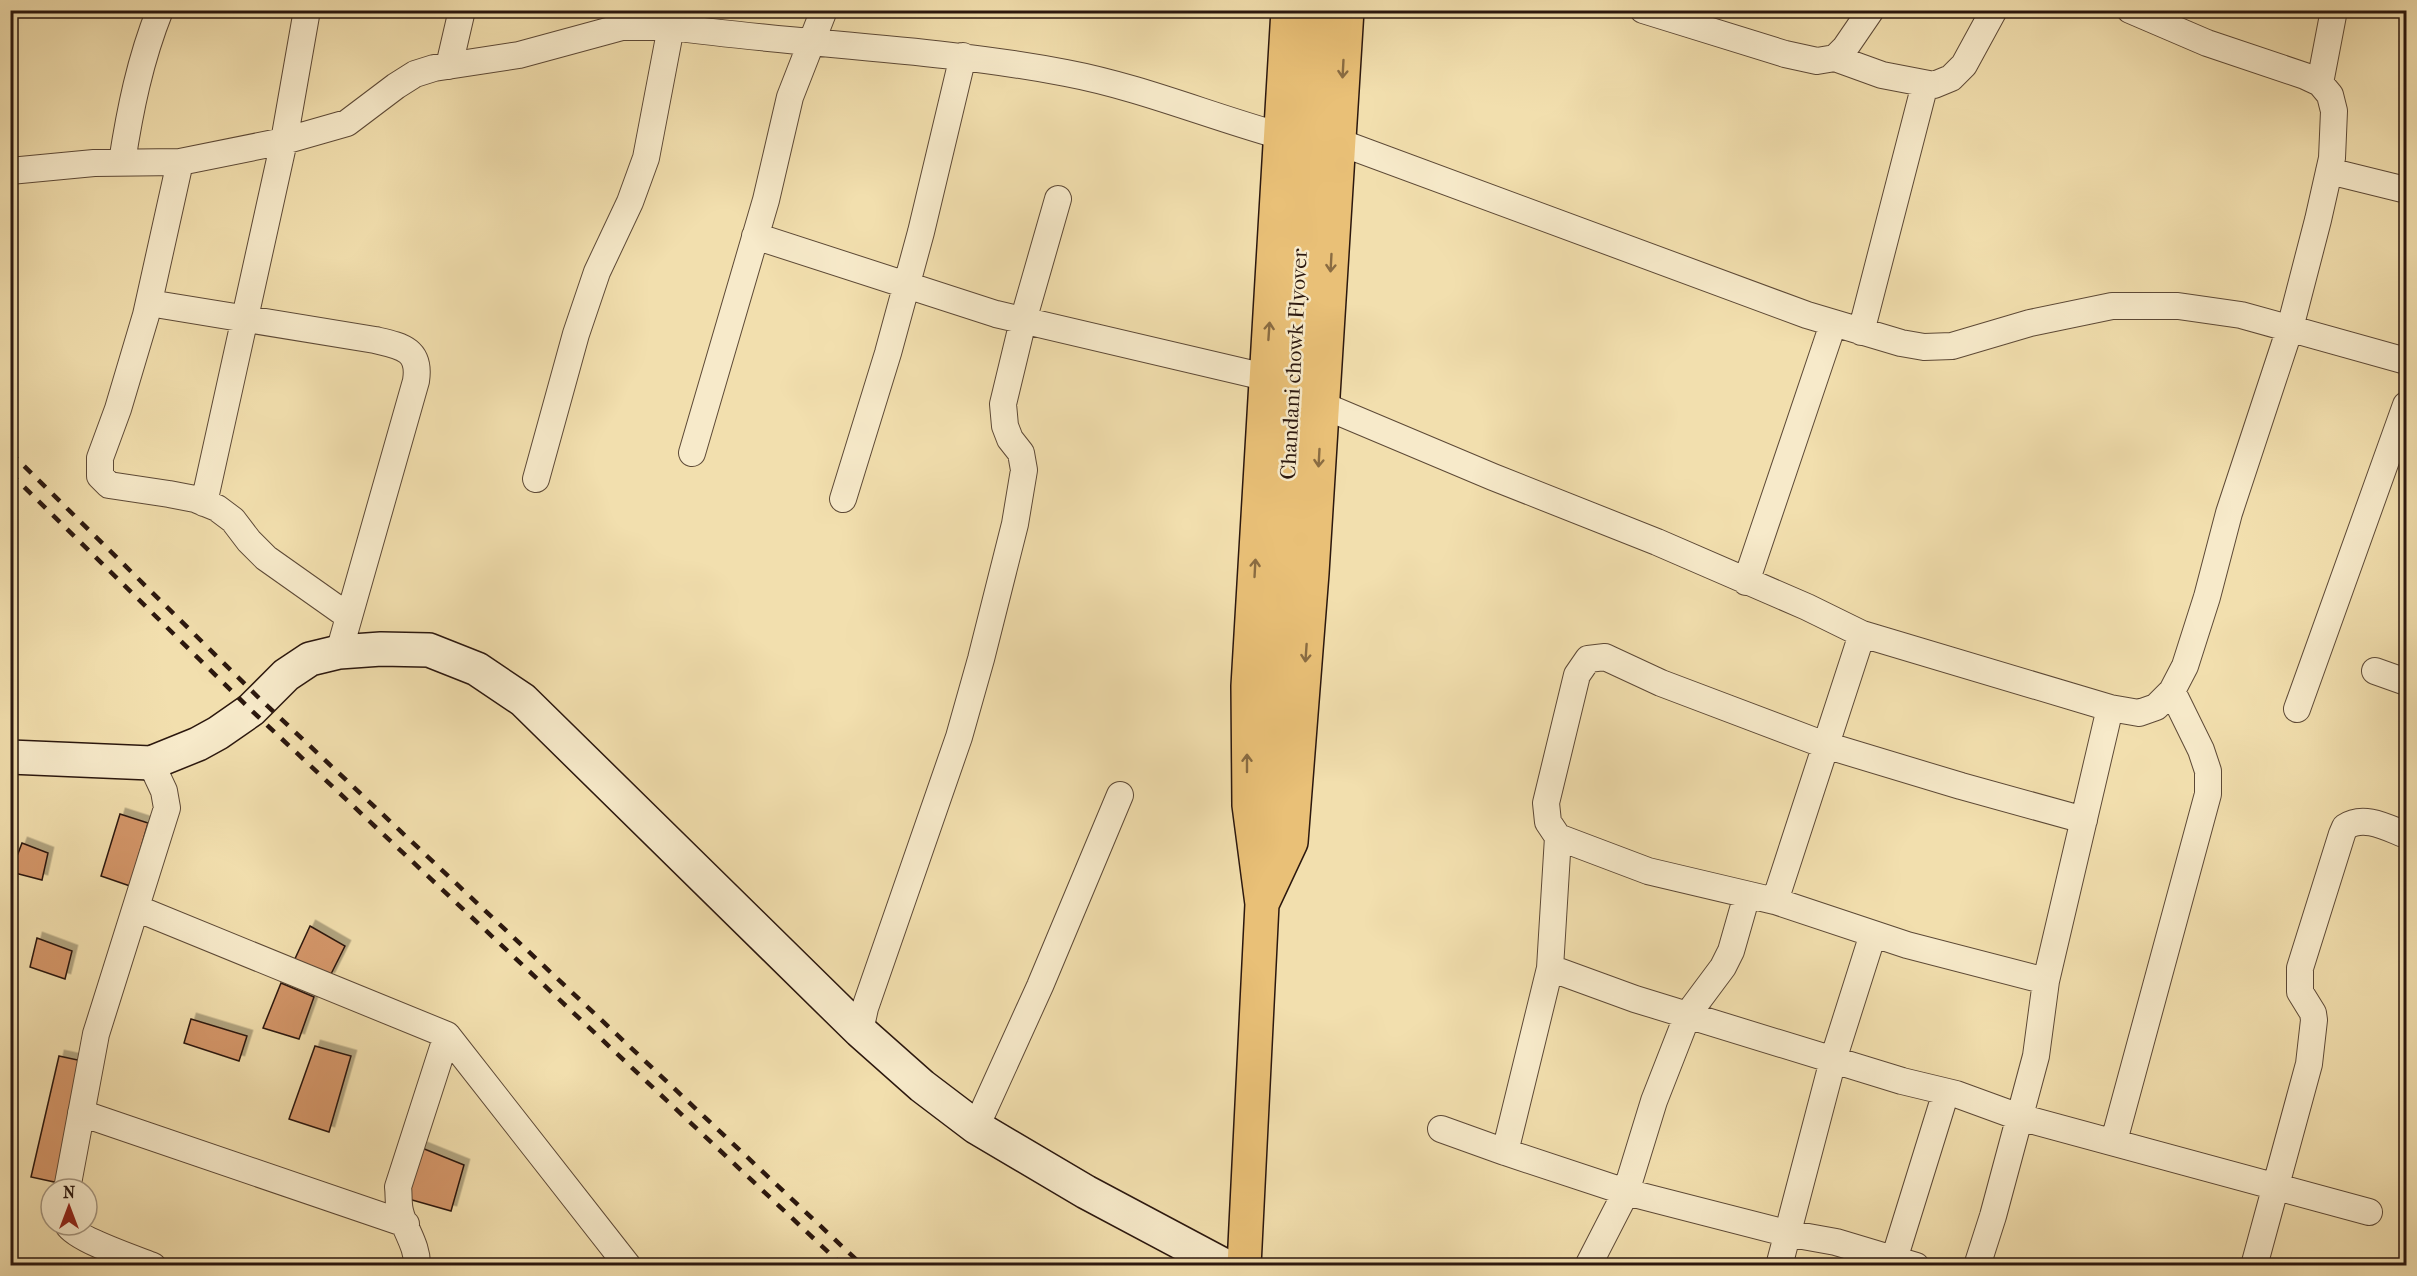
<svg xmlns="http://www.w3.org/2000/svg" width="2417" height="1276" font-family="'IM FELL French Canon',serif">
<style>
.building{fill:#d5976b;stroke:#2b170e;stroke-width:1.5;filter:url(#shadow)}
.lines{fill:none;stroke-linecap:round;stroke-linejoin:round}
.street-casing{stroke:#5d4936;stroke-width:28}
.secondary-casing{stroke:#2b170e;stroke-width:36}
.primary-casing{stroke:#2b170e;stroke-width:36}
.highway-casing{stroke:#2b170e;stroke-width:36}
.street{stroke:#f7eaca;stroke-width:26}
.secondary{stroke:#f7eaca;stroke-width:33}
.primary{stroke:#e9c077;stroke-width:33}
.highway{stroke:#e9c077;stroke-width:33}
.rail{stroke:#2b170e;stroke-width:4.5;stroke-dasharray:10 10;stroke-linecap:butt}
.oneway{stroke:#8a6c42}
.labels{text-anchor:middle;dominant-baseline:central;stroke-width:5;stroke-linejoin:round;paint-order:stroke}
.street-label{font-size:22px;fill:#2b170e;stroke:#f7eaca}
</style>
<defs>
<filter id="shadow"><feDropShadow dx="5.5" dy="-5.5" stdDeviation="0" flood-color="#0004"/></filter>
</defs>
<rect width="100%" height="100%" fill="#f2dfae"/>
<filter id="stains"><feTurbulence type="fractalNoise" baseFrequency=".00333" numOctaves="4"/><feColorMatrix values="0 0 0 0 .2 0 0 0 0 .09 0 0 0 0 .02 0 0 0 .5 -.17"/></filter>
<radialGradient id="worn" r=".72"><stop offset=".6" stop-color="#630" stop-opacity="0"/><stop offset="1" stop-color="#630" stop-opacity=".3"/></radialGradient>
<!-- building -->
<path class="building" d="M120,814L148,823L130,886L101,876Z
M22,843L48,853L42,880L11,872Z
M310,926L345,946L329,978L294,961Z
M37,938L72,951L65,979L30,967Z
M281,983L314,997L299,1039L263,1028Z
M191,1019L247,1036L239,1061L184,1043Z
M315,1046L351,1056L329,1132L289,1119Z
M59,1056L87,1062L59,1183L31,1177Z
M417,1146L464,1165L451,1211L405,1198Z"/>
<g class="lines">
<defs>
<path id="street" d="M1643,10L1785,54L1817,61L1835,58L1845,48L1871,10
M1835,58L1882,75L1934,85L1951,78L1964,65L1994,10
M449,66L462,10
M2320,83L2334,10
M1339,142L1807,315L1901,343L1924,347L1952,346L2030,323L2112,306H2178L2241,315L2406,361
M122,162C130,110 140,60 160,10
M180,162L146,315L118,409L100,458V476L109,485L169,494L195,499L217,508L233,520L249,541L266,558L348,616
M10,171L94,163L180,162L284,141L347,123L396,86L415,74L434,68L519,55L622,27H672C803,45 936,48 1066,73C1140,87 1209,116 1281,136
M2329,171L2406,190
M755,236L996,314L1265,377
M149,303L375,340C401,346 421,349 416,381L339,652
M1861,332L1925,84
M1322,405L1493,477L1657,542L1807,607L1862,634L2110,708L2139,713L2156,707L2172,691L2185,666L2207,597L2229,513L2290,328L2318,220L2332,158L2334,111L2330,95L2320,83L2305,76L2207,43L2130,10
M692,453L766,200L790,97L824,10
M536,479L576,334L597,272L630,202L646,158L674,11
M843,499L888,353L921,232L963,56
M204,503L284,141L307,10
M1746,582L1833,324
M2375,671L2406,682
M2297,709L2406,405
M1775,901L1862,634
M136,908L447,1035L628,1266
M1550,968L1635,999L1902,1081L1956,1094L2019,1117L2369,1212
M2046,981L1907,945L1775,901L1648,871L1558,837L1548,822L1546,803L1577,675L1588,659L1605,657L1661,683L1825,745L1961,786L2084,820
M860,1031L865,1008L959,737L981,659L1015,524L1024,470L1021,453L1010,439L1005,426L1003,404L1023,321L1058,199
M81,1113L406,1224
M976,1127L1040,986L1120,795
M1441,1129L1505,1152L1626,1192L1786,1233L1836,1242L1916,1266
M2114,1141L2208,794V771L2201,750L2172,691
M1505,1152L1550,968L1558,837
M67,1189L96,1034L167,808L164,791L151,763
M68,1225C76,1239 135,1259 153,1266
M417,1266C418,1246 404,1229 400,1211C398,1203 399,1194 398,1187L447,1035
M1588,1266L1626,1192L1654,1101L1688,1014L1723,967L1731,951L1747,895
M1779,1266L1833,1060L1873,934
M1892,1266L1946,1092
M1977,1266L1993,1216L2036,1056L2046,981L2110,708
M2254,1266L2309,1064L2314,1020L2313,1013L2300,992V968L2342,834L2345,827C2364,814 2388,828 2406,835"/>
<path id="secondary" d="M10,757L151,763L198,744L218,733L251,710L286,675L310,659L339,652L381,649L429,650L477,669L523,700L860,1031L922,1086L976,1127L1086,1192L1225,1266"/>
<path id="primary" d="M1264,862L1316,10"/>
<path id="highway" d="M1262,904L1291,842L1312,573L1347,10
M1244,1266L1262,904L1249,805L1248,686L1288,10"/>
</defs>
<!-- street casing -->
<use href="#street" class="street-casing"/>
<!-- secondary casing -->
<use href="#secondary" class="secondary-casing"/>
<!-- primary casing -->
<use href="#primary" class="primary-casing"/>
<!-- highway casing -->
<use href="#highway" class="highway-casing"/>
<!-- street -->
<use href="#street" class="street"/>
<!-- secondary -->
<use href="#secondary" class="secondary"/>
<!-- primary -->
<use href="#primary" class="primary"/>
<!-- highway -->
<use href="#highway" class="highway"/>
<!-- rail -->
<path class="rail" d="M10,452L260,699L863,1266
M10,473L251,710L843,1266"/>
</g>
<!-- one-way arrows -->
<defs><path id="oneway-shaft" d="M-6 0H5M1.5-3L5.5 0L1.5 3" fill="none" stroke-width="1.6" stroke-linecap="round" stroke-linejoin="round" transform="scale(1.5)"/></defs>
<g class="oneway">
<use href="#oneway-shaft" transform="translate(1343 69) rotate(93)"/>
<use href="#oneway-shaft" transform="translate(1331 263) rotate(93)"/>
<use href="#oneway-shaft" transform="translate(1269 331) rotate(-86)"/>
<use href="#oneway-shaft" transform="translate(1319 458) rotate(93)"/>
<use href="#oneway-shaft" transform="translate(1255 568) rotate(-87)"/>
<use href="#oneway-shaft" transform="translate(1306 653) rotate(94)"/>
<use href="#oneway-shaft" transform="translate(1247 763) rotate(-90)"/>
</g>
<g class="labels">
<!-- street labels -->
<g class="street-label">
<text transform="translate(1294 364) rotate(-87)">Chandani chowk Flyover</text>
</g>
</g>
<!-- margin -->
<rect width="2417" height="1276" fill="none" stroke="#f2dfae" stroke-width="36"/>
<rect x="12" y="12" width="2393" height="1252" fill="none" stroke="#2b170e" stroke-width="3"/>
<rect x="18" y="18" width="2381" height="1240" fill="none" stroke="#2b170e" stroke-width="1.5"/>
<!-- north arrow -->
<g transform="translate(69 1207)"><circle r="28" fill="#f7eaca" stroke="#a5967f" stroke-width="1.5"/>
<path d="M0-4.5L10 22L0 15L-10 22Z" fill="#8f2418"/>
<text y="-9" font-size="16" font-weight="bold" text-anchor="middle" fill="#2b170e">N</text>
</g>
<rect width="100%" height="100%" filter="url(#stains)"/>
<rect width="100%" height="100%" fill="url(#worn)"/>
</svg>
